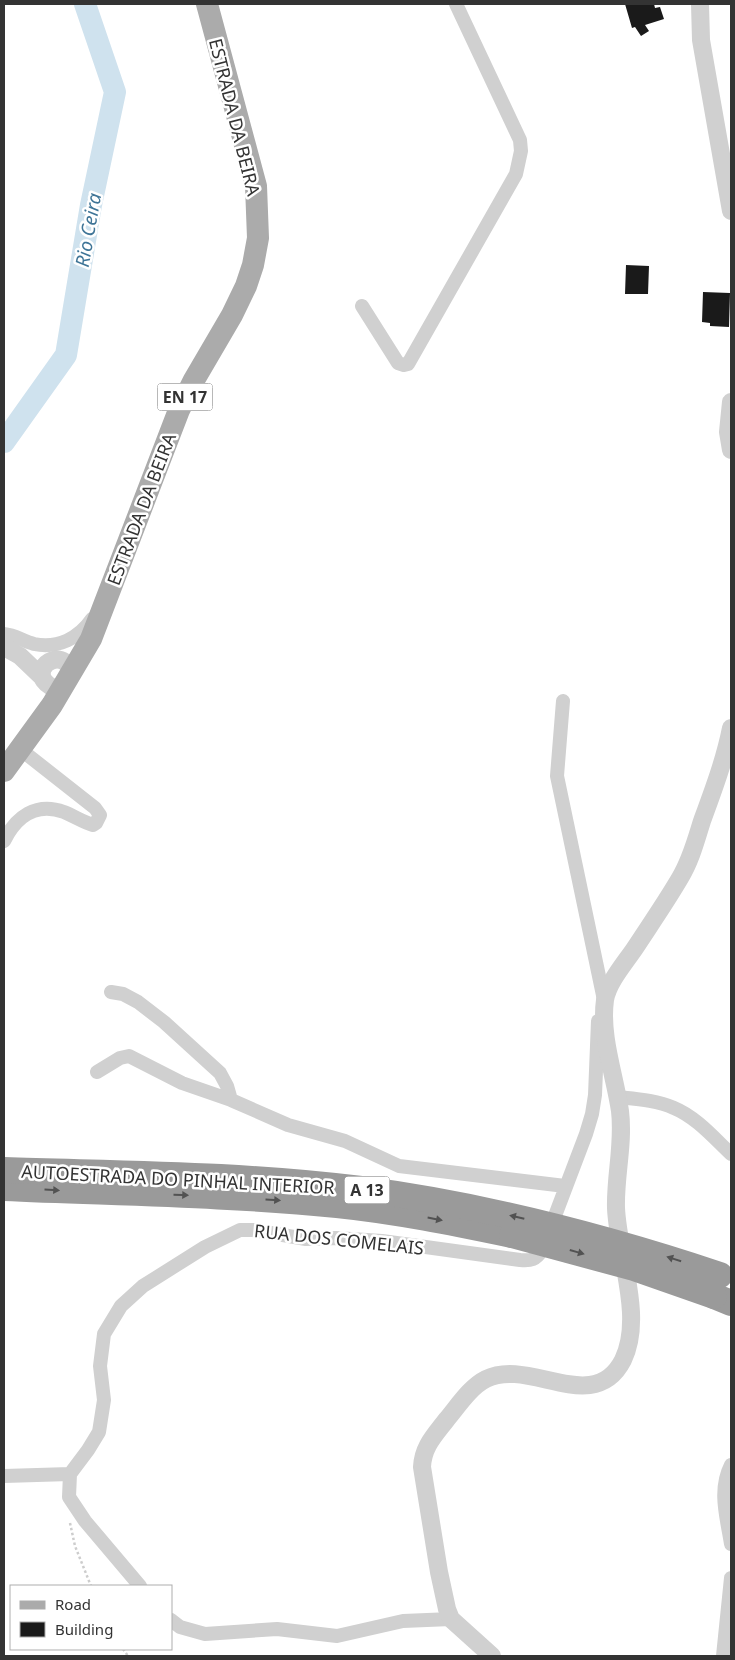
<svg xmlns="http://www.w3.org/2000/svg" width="735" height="1660" font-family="'Noto Sans',sans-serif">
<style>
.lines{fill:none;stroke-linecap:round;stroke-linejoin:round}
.river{stroke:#cfe2ee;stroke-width:22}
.building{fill:#1a1a1a}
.path{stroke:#cdcdcd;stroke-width:2.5;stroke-dasharray:2.5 2.5;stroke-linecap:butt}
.minor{stroke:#d0d0d0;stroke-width:14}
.tertiary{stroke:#d0d0d0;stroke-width:18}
.primary{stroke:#ababab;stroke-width:22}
.motorway{stroke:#9a9a9a;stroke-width:26}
.motorway-bridge{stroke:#9a9a9a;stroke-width:26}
.oneway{fill:#525252}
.labels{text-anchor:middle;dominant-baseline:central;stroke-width:5;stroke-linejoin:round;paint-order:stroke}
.shield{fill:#fff;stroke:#707070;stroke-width:1}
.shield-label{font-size:16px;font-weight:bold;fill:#333}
.street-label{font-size:18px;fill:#333;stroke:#fff}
.water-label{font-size:19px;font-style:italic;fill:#3f7597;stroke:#fff}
</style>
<rect width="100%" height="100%" fill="#fff"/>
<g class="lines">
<!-- river -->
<path class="river" d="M4,442L66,355L91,205L115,92L85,4"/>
</g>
<!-- building -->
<path class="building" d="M625,4H654L655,8L660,7L664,19L645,25L649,31L641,36L635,27L632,28Z
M626,265L649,266L648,294H625Z
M703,292L730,293L729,327L710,326V323L702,322Z"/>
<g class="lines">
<!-- path -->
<path class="path" d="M70,1523L75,1546L91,1586
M123,1649L128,1656"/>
<!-- minor -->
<path class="minor" d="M362,306L398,363L404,365L408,364L516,174L521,151L520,140L456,4
M4,634C15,635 23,641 34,644C58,649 79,638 92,619
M563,701L557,776L604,1000
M4,841C16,817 36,802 64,812C74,816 83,822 93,825L96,823L100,815L95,808L20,749
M111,992L123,994L138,1002L164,1022L220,1073L227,1086L231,1100
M97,1072L120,1058L129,1056L182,1083L231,1100L288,1125L345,1141L399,1166L565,1186
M617,1097C636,1099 656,1100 674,1108C696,1117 714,1138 731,1154
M731,1465C718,1490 727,1518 731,1544
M4,1476L70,1474
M140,1586L85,1521L69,1497L70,1474L88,1450L99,1432L104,1400L100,1366L104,1334L121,1306L143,1286L205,1247L240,1230H253L306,1239L336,1238L382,1241L520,1260C531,1261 536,1260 542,1250L586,1134L592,1114L595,1095L598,1021
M171,1620L180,1627L205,1634L277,1629L337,1636L403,1621L451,1619
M723,1656L731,1578"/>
<!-- tertiary -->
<path class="tertiary" d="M700,4L701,40L731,211
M731,402L728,432L731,450
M4,647L20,656L42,677
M62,691C24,681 48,651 65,662C68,664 71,668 74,670
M492,1656L451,1619L447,1609L439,1572L422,1467C423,1446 435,1435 447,1419C458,1406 470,1387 486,1379C529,1357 594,1417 623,1360C644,1317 618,1255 616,1208C615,1176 624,1144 620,1111C615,1076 600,1036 605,1000C608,982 625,963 635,948C650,925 666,902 680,878C691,860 696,840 702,821C713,791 725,759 731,728"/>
<!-- primary -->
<path class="primary" d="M4,771L52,705L91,639L179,410L194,380L232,315L246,286L253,265L258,238L256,186L207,4"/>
<!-- motorway -->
<path class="motorway" d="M4,1188C115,1193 226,1194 337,1205C396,1211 454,1223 512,1235
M714,1296L731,1303"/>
<!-- motorway-bridge -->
<path class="motorway-bridge" d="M4,1170C123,1174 243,1174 361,1189C484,1205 603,1236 720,1275
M512,1235L634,1268L714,1296"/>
</g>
<!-- one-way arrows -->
<defs><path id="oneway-solid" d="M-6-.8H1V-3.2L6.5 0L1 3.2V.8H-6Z" transform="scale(1.25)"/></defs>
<g class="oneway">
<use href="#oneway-solid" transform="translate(52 1190) rotate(3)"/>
<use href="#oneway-solid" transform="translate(181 1195) rotate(2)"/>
<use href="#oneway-solid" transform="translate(273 1200) rotate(4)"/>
<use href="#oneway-solid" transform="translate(517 1217) rotate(-167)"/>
<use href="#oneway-solid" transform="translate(435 1219) rotate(11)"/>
<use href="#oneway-solid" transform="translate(577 1252) rotate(16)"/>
<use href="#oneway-solid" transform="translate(674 1259) rotate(-162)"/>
</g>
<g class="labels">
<!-- shield labels -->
<g class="shield">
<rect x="157.5" y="383.5" width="55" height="27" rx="4"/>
<rect x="344.5" y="1176.5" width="45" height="27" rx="4"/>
</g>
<g class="shield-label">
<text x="185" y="397">EN 17</text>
<text x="367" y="1190">A 13</text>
</g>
<!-- street labels -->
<g class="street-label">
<text transform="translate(235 117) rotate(76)">ESTRADA DA BEIRA</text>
<text transform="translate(141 509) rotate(-69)">ESTRADA DA BEIRA</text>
<text transform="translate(178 1179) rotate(3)">AUTOESTRADA DO PINHAL INTERIOR</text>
<text transform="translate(339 1239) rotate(6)">RUA DOS COMELAIS</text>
</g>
<!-- water labels -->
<g class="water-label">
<text transform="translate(88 230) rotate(-80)">Rio Ceira</text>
</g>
</g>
<!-- border -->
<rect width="735" height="1660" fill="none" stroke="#333333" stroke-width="10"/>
<!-- legend -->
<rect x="10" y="1585" width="162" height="65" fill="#ffffff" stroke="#adadad"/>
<rect x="20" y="1601" width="25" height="8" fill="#ababab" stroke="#adadad"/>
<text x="55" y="1610" font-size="15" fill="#333333">Road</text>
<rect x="20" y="1622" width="25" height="15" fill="#1a1a1a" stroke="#adadad"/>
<text x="55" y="1635" font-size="15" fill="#333333">Building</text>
</svg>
